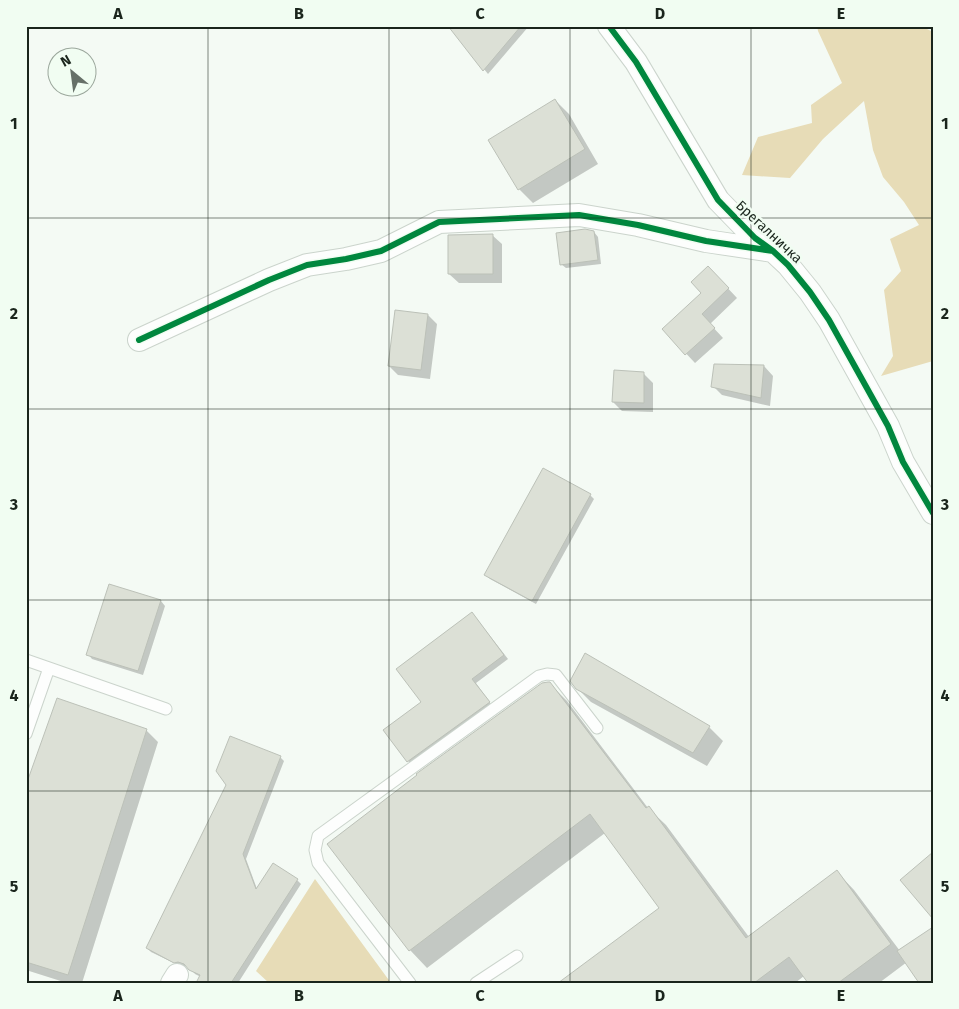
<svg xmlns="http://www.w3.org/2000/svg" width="959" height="1009" font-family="'Fira Sans',sans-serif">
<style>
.green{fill:#e7dcb7}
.shadow{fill:#0003}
.building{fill:#dce0d6;stroke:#bcc1b8}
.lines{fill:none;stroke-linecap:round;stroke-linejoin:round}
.service-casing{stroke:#cbd4cc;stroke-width:13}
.minor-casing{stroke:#cbd4cc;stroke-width:24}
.service{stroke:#fdfefd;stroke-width:11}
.minor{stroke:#fdfefd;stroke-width:22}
.cycleway-casing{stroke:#f1fdf2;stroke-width:9}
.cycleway{stroke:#00873e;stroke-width:6}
.grid{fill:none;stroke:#1a251c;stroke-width:1;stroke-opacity:0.55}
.labels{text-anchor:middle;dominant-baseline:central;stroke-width:5;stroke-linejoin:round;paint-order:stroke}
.street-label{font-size:14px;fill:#1a251c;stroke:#f1fdf2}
.neatline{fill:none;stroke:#1a251c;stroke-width:2}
.grid-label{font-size:16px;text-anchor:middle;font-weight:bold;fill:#1a251c}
</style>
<rect width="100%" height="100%" fill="#f4faf4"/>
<!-- green -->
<path class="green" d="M817,26H921L933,32V361L881,376L893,356L884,290L901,271L890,239L919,225L904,202L883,177L873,150L864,101L823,139L790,178L742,175L758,137L812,123L811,105L842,83L818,31Z
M315,879L391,983H269L256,971Z"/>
<!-- shadow -->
<path class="shadow" d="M449,26H529L488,74Z
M555,100L569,114L598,164L533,203L519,189Z
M594,232L598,237L601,264L566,268L561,264Z
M492,235L502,244V283H459L449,274Z
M708,267L737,298L710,324L723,338L695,363L663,329L703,293Z
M396,311L428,315L437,324L430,379L398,375L389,366Z
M764,366L773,376L770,406L722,395L713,386Z
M644,374L653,383V412L622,411L613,402Z
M590,495L594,499L536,604L490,579L486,575Z
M110,585L161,601L165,606L143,675L92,659L88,654Z
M476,618L508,659L476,683L493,707L412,766L385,730L422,702Z
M585,655L709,727L723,741L707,766L591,702L577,688Z
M549,683L567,701L648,808L666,825L749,937L837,872L854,890L900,951L907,962L879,983H809L804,976L795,983H560L661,909L605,833L427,968L410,950Z
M146,730L158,742L82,983H67L26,970V789Z
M280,757L284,761L246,859L257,889L297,880L301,884L238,983H197L201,977L195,974L189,967L183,966H180L151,952L147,948L227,785Z"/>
<!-- building -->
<path class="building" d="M448,26H521L483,71Z
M555,99L585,149L518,190L488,140Z
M585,229L594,231L598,260L560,265L556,233Z
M493,234V274H448V235Z
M708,266L729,288L702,314L715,328L685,355L662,329L701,293L691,282Z
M395,310L428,314L421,370L388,366Z
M714,364L764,365L761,398L711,387Z
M614,370L644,372V403L612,402Z
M543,468L591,494L532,601L484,575Z
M109,584L161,600L138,671L86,655Z
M472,612L504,655L472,679L490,702L407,762L383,730L421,702L396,669Z
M585,653L710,726L693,753L576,689L570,681Z
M548,682H550L646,808L649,806L746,938L837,870L891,944L838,983H808L789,957L754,983H558L659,908L590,814L409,951L327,844L417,775L416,774L542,683Z
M57,698L147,729L68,975L26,962V785Z
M230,736L281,756L243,854L256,889L273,863L298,879L231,983H196L200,975L189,970L184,964L178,962L174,963L146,948L226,785L216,771Z
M933,852V919L900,880Z
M933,927V983H919L897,951Z"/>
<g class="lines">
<defs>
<path id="service" d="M26,660L49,668L26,734
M49,668L166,709
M410,983L318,863L315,850L318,836L539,676L547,674L556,675L597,728
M476,983L517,956"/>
<path id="minor" d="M609,26L636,62L718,200L755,238L773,251L788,265L810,292L829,320L888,426L903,462L933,513
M139,340L269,280L307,265L346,259L381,251L439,222L579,215L638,225L706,241L773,251
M172,983L177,975"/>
</defs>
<!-- service casing -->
<use href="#service" class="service-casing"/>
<!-- minor casing -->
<use href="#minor" class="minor-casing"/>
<!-- service -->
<use href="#service" class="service"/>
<!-- minor -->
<use href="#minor" class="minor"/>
<defs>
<path id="cycleway" d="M609,26L636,62L718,200L755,238L773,251L788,265L810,292L829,320L888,426L903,462L933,513
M139,340L269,280L307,265L346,259L381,251L439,222L579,215L638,225L706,241L773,251"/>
</defs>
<!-- cycleway casing -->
<use href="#cycleway" class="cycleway-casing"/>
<!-- cycleway -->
<use href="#cycleway" class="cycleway"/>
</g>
<!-- grid -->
<path class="grid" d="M208,26V983M389,26V983M570,26V983M751,26V983M26,218H933M26,409H933M26,600H933M26,791H933"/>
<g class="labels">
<!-- street labels -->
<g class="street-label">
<text transform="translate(769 232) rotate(43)">Брегалничка</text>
</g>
</g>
<!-- border -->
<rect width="959" height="1009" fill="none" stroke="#f1fdf2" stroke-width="55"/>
<!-- north arrow -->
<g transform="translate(72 72) rotate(331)"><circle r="24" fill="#f1fdf2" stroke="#9ba79c"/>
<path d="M0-4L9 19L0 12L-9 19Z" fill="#667068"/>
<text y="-8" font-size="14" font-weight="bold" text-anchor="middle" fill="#1a251c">N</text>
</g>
<rect x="28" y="28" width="904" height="954" class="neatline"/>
<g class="grid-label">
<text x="118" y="19">A</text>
<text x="299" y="19">B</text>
<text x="480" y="19">C</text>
<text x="660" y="19">D</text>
<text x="841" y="19">E</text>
<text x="14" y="129">1</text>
<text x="945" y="129">1</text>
<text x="14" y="319">2</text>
<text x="945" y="319">2</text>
<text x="14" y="510">3</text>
<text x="945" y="510">3</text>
<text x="14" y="701">4</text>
<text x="945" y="701">4</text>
<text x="14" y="892">5</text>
<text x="945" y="892">5</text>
<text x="118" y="1001">A</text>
<text x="299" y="1001">B</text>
<text x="480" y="1001">C</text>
<text x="660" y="1001">D</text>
<text x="841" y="1001">E</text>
</g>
</svg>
